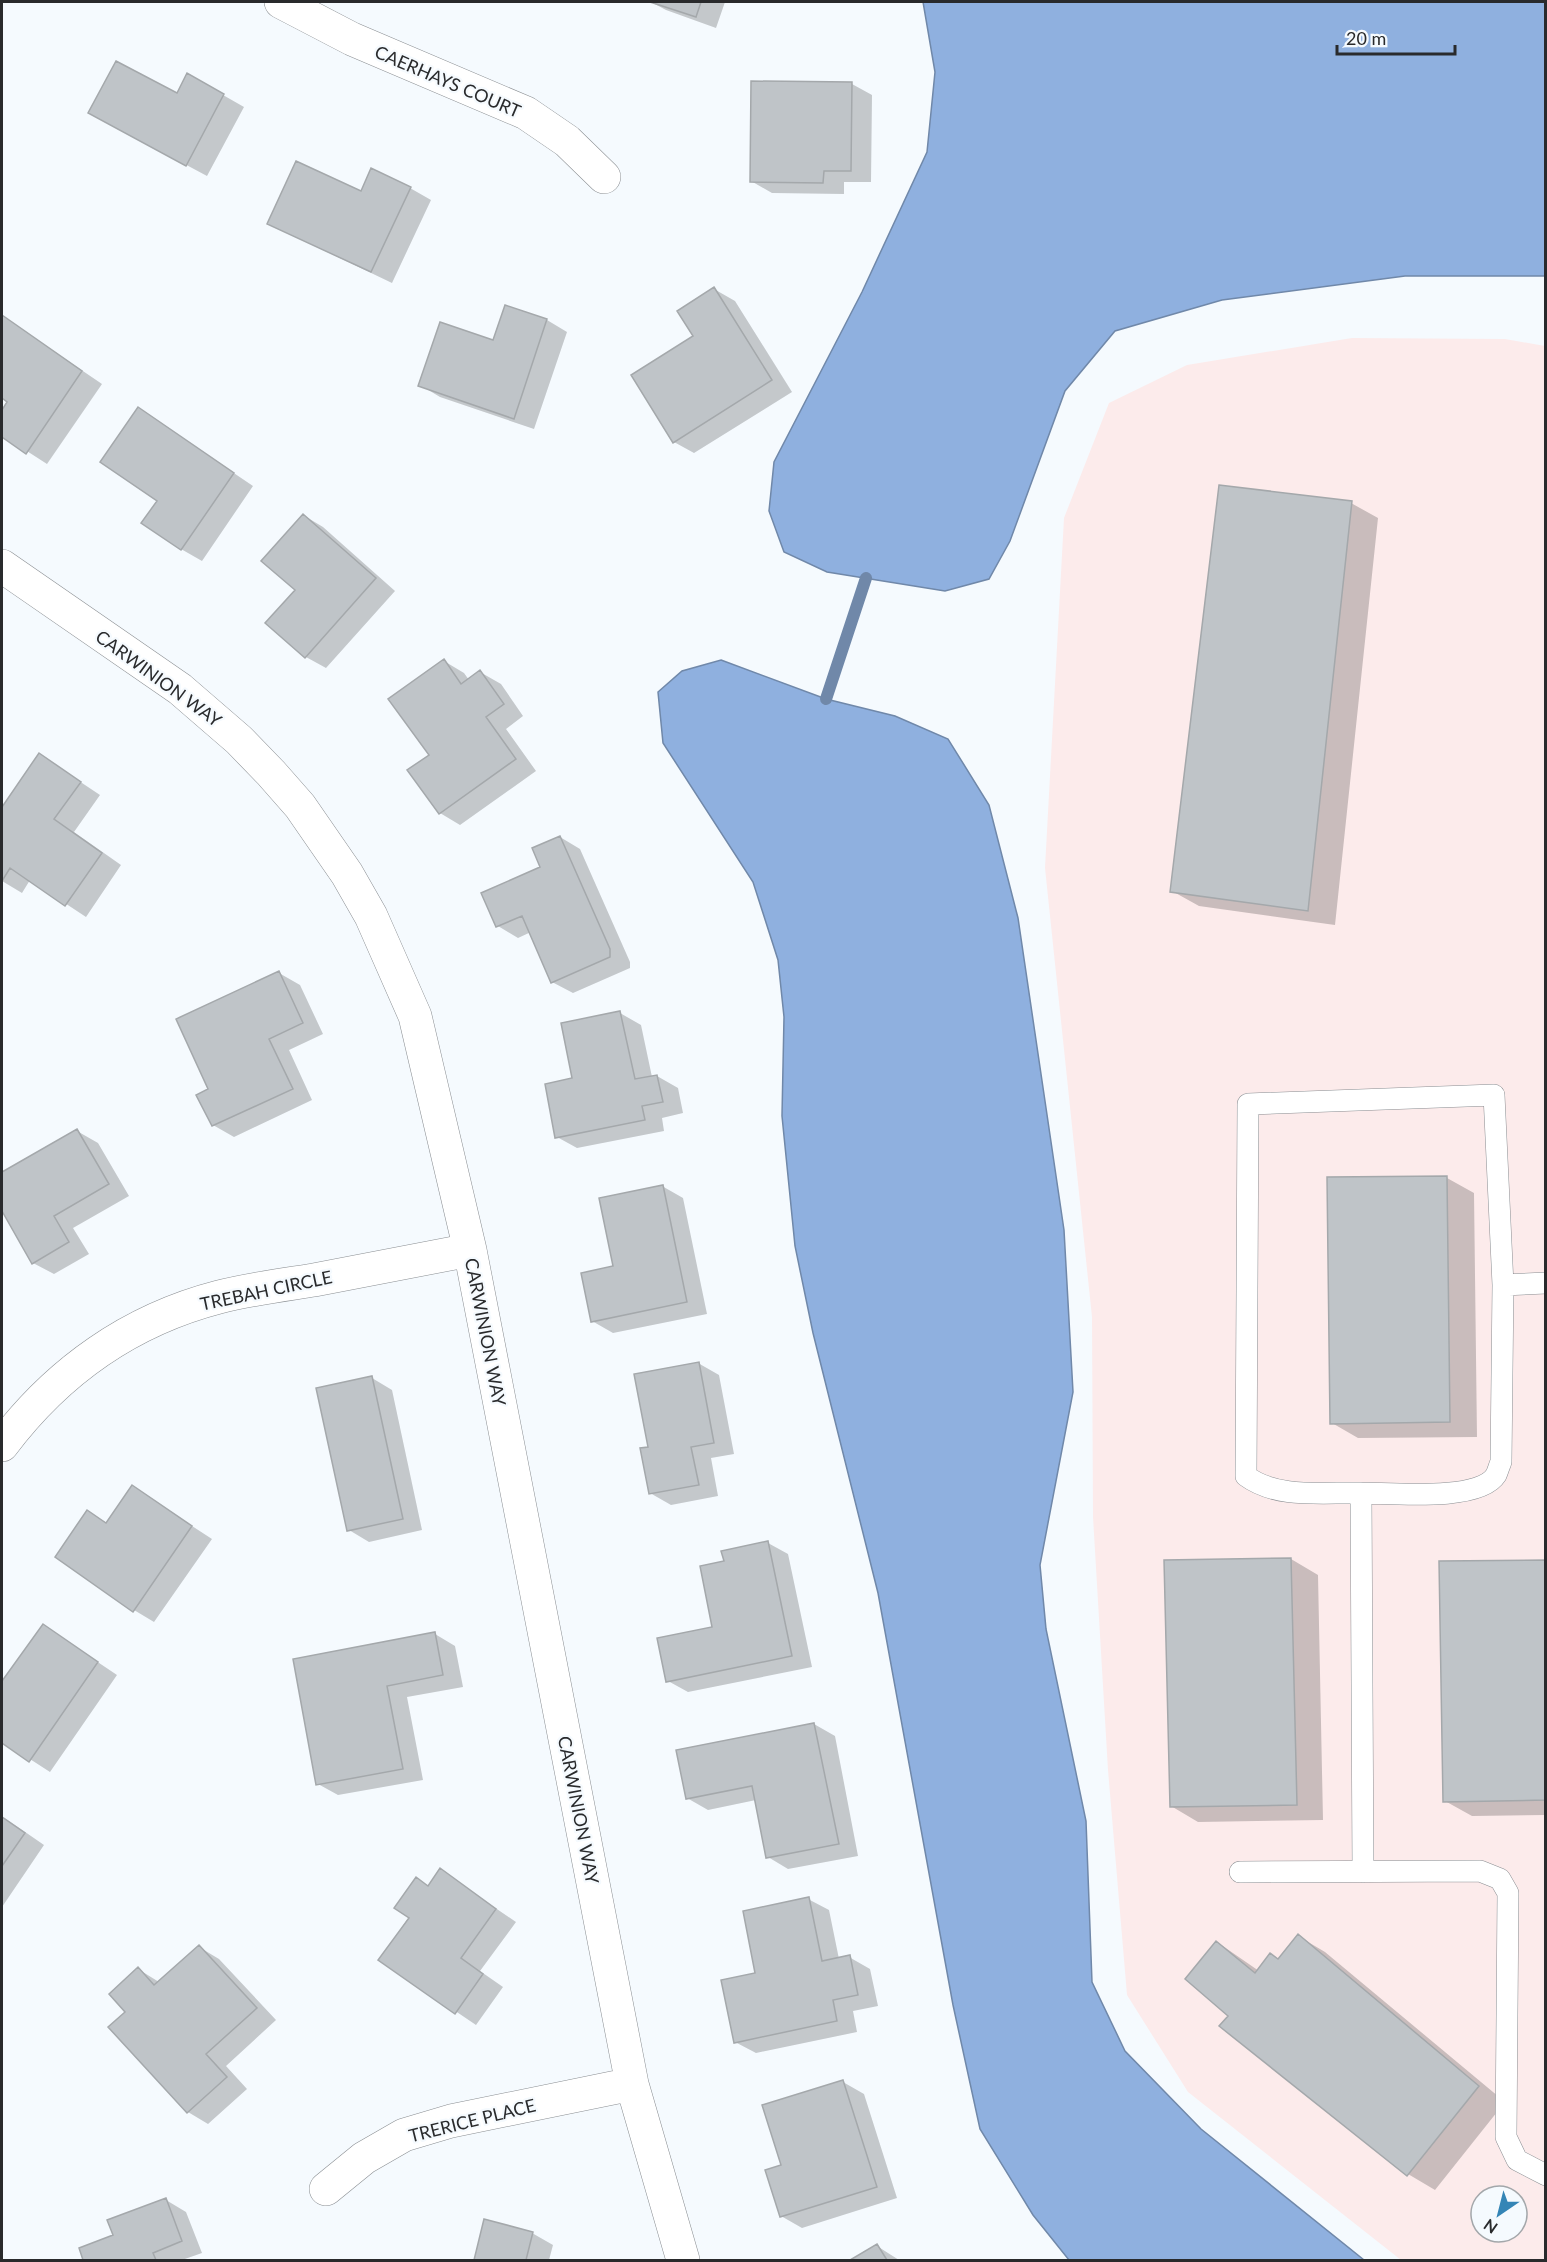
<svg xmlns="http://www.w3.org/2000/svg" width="1547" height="2262" font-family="Lato,sans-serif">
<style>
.commercial{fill:#fcebeb;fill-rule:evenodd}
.water{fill:#8fb0df;stroke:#7088a9;stroke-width:1.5}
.shadow{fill:#0003}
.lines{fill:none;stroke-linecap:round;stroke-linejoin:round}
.stream{stroke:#7088a9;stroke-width:12}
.building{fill:#bfc4c8;stroke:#a4a8ab;stroke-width:1.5}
.service-casing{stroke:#8a8e92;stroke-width:22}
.minor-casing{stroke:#8a8e92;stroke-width:34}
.service{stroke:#fff;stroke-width:21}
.minor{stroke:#fff;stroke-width:33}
.labels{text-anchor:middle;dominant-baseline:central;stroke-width:4.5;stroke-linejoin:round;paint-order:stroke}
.street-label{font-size:18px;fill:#292a2c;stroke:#f5fafe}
</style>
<rect width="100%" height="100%" fill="#f5fafe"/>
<!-- commercial -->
<path class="commercial" d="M1352,338L1505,339L1545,346V2260H1401L1188,2092L1127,1995L1108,1770L1093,1517L1092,1317L1045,868L1064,518L1109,403L1187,365ZM1481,2196H1517V2232H1481Z"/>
<!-- water -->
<path class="water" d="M923,2H1545V276H1405L1222,300L1115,331L1065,391L1010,541L989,579L945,591L827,572L784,552L769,511L774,462L862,292L927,152L935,72Z
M721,660L826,699L895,716L948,739L989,805L1018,918L1064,1230L1073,1392L1040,1565L1046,1629L1086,1821L1092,1982L1125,2051L1201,2129L1364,2260H1069L1033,2215L980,2129L953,2005L878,1593L813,1333L795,1246L782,1116L784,1017L778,960L753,882L663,743L658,692L682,671Z"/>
<!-- shadow -->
<path class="shadow" d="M651,2H725L716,28L666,10Z
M188,75L244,107L207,176L110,124L178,95Z
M852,84L872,95L871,182H844V194L772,193L751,181Z
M410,188L431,200L392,283L269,224L361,193Z
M714,289L735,301L792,392L694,453L674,442L695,337Z
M506,307L547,320L567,332L534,429L440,397L420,385L494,342Z
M2,316L102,384L47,464L2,435V413L9,402L2,397Z
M139,409L253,486L202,561L181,549L159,500Z
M1351,503L1378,518L1335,925L1199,906L1172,891Z
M303,515L323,527L395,591L326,668L306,657Z
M444,661L464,673L469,680L480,672L501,684L523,716L506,729L536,771L460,825L440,813L431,755Z
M40,755L100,795L74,832L121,865L86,917L30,880L22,893L2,881V810Z
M560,837L580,849L630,962V968L573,993L552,982L531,932L518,938L498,926L542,868Z
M279,973L300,985L323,1034L289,1050L312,1100L234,1137L213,1125L210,1090Z
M620,1013L641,1025L652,1077L657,1076L678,1088L683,1113L662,1118L664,1131L577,1148L557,1137L574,1080Z
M77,1131L98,1143L129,1196L73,1228L89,1254L54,1274L33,1263L2,1208V1174Z
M1447,1178L1474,1193L1477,1437L1358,1438L1332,1423L1329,1179Z
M662,1186L683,1198L707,1314L613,1333L592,1321L615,1267Z
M698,1363L719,1375L734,1454L711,1458L718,1496L671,1505L650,1493V1448Z
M372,1378L392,1390L422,1530L369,1542L349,1530Z
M132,1487L212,1539L154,1622L134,1610L88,1512L107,1523Z
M768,1543L788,1554L812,1667L688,1692L668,1681L714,1628L725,1562Z
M1291,1559L1318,1575L1323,1820L1198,1822L1171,1806Z
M1546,1561V1815L1472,1816L1445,1801Z
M44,1626L117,1675L50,1772L2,1741V1680L5,1682Z
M435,1634L455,1646L463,1687L407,1697L423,1780L338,1795L318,1784L294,1660Z
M814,1724L835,1736L858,1856L788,1869L768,1857L756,1800L708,1810L687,1798Z
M2,1816L44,1845L2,1907Z
M440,1870L516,1922L480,1971L503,1987L476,2025L380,1960Z
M808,1899L829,1910L839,1959L849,1957L870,1969L878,2006L853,2011L857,2032L756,2053L735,2042Z
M1298,1936L1325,1952L1505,2102L1435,2190L1408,2174L1230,2016L1217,1942L1259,1971L1271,1955L1279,1960Z
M199,1947L219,1959L276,2020L226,2066L247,2089L208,2124L188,2112L127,2012L138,1969L159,1982Z
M843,2082L864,2094L897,2198L802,2228L781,2216L783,2166Z
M166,2200L186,2212L202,2253L182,2260H85L81,2249L115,2236Z
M485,2221L532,2233L553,2245L549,2260H475Z
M877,2246L899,2260H853Z"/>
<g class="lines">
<!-- stream -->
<path class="stream" d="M826,699L866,578"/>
</g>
<!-- building -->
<path class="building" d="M650,2H701L696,17Z
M116,61L177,93L187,73L224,94L186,166L88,113Z
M751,81L852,82L851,171H824L823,183L750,182Z
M296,161L361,191L371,168L411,187L371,272L267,224Z
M714,287L772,380L673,443L631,375L693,336L677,311Z
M505,305L547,319L514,419L418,386L440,322L493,340Z
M2,315L82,371L26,454L2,437V410L7,402L2,398Z
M138,407L234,473L181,550L141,523L157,501L100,462Z
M1219,485L1352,501L1308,911L1170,892Z
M303,514L376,578L305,658L265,623L295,590L261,561Z
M444,659L461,684L480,670L504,704L486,717L516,759L439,814L407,770L429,755L388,699Z
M39,753L81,782L54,819L102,853L65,906L10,868L2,881V807Z
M560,836L610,949V957L551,983L522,916L496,927L481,893L540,867L532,848Z
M279,971L303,1023L269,1039L293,1089L212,1126L196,1095L208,1089L176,1019Z
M620,1011L635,1079L657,1075L663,1102L642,1106L645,1120L555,1138L545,1084L572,1078L561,1023Z
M77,1129L109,1184L54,1216L69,1242L32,1264L2,1211V1172Z
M1447,1176L1450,1422L1330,1424L1327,1177Z
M663,1185L687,1302L591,1322L581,1273L613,1266L599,1198Z
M699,1362L714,1443L691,1447L699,1485L649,1494L640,1448L648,1447L634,1374Z
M372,1376L403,1519L347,1531L316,1388Z
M132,1485L192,1526L133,1612L55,1557L87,1510L106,1523Z
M768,1541L792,1656L666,1682L657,1638L712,1627L700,1566L724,1561L721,1551Z
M1291,1558L1297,1805L1170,1807L1164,1560Z
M1546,1560V1800L1443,1802L1439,1561Z
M43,1624L98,1662L29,1762L2,1743V1681Z
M435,1632L443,1675L387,1686L403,1769L316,1785L293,1659Z
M814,1723L839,1844L766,1858L752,1786L686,1799L676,1750Z
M2,1817L25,1833L2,1866Z
M440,1868L496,1909L461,1958L483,1974L455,2014L378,1960L409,1918L394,1908L416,1877L428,1886Z
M809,1897L822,1961L850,1955L858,1995L833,2000L837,2021L734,2043L721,1980L755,1973L743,1911Z
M1298,1934L1479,2086L1407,2176L1219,2026L1228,2016L1185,1979L1216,1941L1255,1973L1270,1953L1278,1959Z
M199,1945L257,2008L206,2054L227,2077L187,2113L108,2027L125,2012L109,1994L138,1967L154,1985Z
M843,2080L877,2187L780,2217L765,2170L781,2165L762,2105Z
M166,2198L182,2241L153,2253L156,2260H83L79,2248L113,2235L107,2220Z
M484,2219L533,2232L526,2260H474Z
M877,2244L887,2260H850Z"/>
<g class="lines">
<defs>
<path id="service" d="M1361,1493C1391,1493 1479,1502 1496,1475C1498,1471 1499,1466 1501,1462L1503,1285
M1240,1872L1480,1871L1500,1879L1508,1893L1506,2137L1517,2160L1546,2175
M1363,1872L1361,1493C1323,1492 1277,1499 1246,1476L1248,1104L1494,1095L1503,1285L1546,1283"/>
<path id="minor" d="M281,2L352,39L526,113L567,141L604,177
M2,566L180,689L239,740L271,773L300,806L347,874L371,916L415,1016L470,1250L632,2084L683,2260
M2,1445C57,1372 130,1320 219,1297C250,1289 282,1285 314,1280C366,1270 418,1260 470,1250
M326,2189L364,2158L404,2135L451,2121L632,2084"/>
</defs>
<!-- service casing -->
<use href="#service" class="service-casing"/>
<!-- minor casing -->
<use href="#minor" class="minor-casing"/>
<!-- service -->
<use href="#service" class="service"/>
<!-- minor -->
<use href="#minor" class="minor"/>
</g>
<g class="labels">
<!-- street labels -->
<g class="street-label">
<text transform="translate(448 81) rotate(23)">CAERHAYS COURT</text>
<text transform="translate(159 678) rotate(36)">CARWINION WAY</text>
<text transform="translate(266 1290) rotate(-12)">TREBAH CIRCLE</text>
<text transform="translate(486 1332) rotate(79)">CARWINION WAY</text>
<text transform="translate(579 1810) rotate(79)">CARWINION WAY</text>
<text transform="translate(472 2120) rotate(-14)">TRERICE PLACE</text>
</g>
</g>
<!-- border -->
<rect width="1547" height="2262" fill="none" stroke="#292a2c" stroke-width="6"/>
<!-- north arrow -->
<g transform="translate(1499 2214) rotate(215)"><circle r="28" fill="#f5fafe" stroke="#a3a7aa" stroke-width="1.5"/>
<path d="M0-4.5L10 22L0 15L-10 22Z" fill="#3485b6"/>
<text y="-9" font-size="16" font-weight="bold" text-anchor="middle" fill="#292a2c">N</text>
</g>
<!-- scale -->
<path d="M1337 45v9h118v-9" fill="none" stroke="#292a2c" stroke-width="3"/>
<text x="1346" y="45" font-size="18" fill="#292a2c" stroke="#f5fafe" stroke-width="4.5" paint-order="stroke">20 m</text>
</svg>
